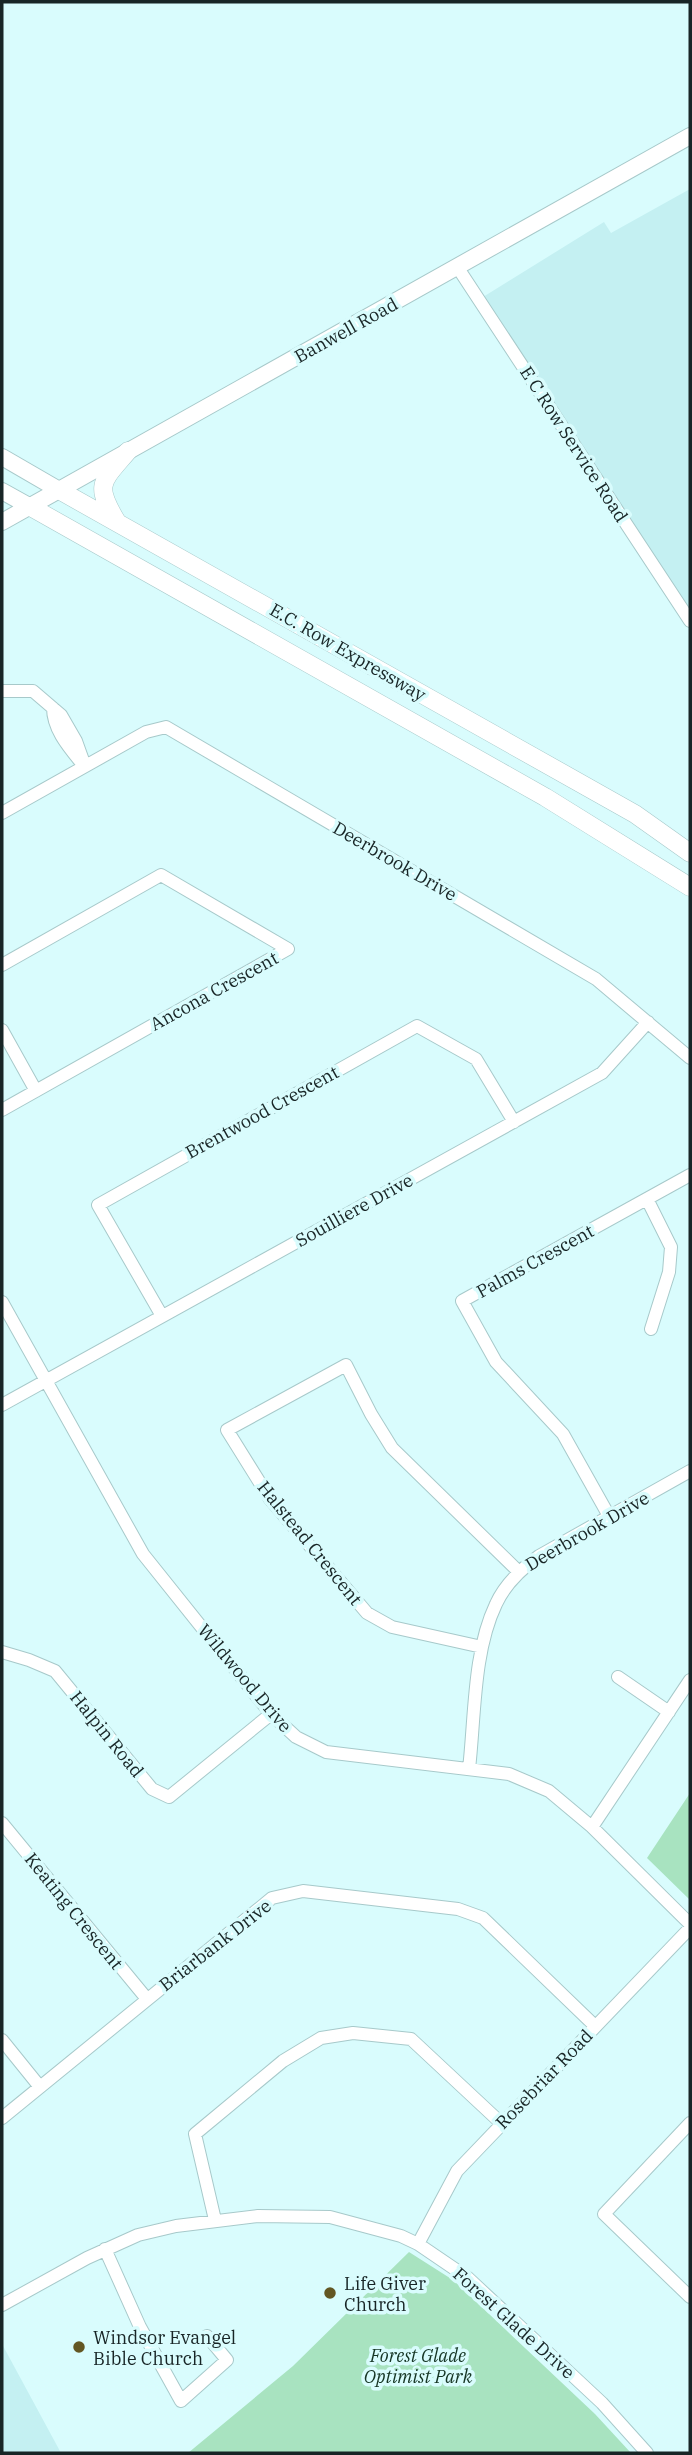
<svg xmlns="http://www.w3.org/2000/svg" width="692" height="2455" font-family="'IBM Plex Serif',serif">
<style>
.built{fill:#c4f0f2}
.green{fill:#a8e3c0}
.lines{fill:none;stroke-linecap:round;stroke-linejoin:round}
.minor-casing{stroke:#a7c9ca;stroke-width:14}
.major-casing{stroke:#a7c9ca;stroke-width:18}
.highway-casing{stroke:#a7c9ca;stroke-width:19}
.minor{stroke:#fff;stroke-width:12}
.major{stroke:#fff;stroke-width:16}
.highway{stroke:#fff;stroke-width:18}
.poi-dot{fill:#625622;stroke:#d9fcfd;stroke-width:2.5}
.labels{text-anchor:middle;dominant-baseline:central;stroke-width:7;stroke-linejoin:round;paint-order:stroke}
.street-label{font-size:18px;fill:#182526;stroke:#d9fcfd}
.poi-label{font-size:18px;fill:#182526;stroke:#d9fcfd;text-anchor:start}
.park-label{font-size:18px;font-style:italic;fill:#153524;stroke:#d9fcfd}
</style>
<rect width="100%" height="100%" fill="#d9fcfd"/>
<!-- built -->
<path class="built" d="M690,189V613L483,297L604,222L611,233Z
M2,2344L61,2453H2Z"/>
<!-- green -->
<path class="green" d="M690,1793V1900L647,1858Z
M409,2252L453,2280L595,2414L631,2453H188L293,2366Z"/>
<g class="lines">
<defs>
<path id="minor" d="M458,268L690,621
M2,691H33L61,715L76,741L85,766
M53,708C53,728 67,745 80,761
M2,813L146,732L166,727L596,979L690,1058
M2,965L161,875L288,949L2,1110
M2,1030L36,1091
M647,1199L671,1247L669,1272L651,1329
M2,1302L143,1554L271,1714L296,1737L326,1752L509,1774L549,1791L592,1827L690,1924
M162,1316L98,1205L417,1026L476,1059L514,1122
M2,1405L602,1073L648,1022
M609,1516L563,1434L496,1362L462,1301L690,1175
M482,1647L392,1627L367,1613L270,1499L227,1430L346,1365L371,1414L392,1448L518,1571
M2,1652L29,1660L55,1671L152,1789L169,1797L271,1714
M618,1677L669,1712
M469,1769C475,1717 473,1652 496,1604C505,1584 521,1569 539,1556L690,1471
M2,1823L147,1999
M592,1827L690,1680
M2,2040L40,2087
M2,2118L272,1898L303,1891L458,1909L483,1918L595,2026
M690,2123L604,2214L690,2297
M215,2220L195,2134L283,2061L321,2038L353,2033L411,2039L501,2123
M418,2244L457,2171L690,1928
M105,2249L140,2327L181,2401L227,2360L207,2336
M2,2305L87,2258L138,2235L176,2226L258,2216L330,2217L401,2236L418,2244L468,2278L602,2403L647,2453"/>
<path id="major" d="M2,457L59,490
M2,491L29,506
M2,522L690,136"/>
<path id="highway" d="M59,490L635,814L690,853
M29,506L545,797L690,887
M117,522C94,484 101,483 128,451"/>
</defs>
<!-- minor casing -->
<use href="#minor" class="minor-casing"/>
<!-- major casing -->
<use href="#major" class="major-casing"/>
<!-- highway casing -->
<use href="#highway" class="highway-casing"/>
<!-- minor -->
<use href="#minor" class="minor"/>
<!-- major -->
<use href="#major" class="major"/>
<!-- highway -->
<use href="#highway" class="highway"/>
</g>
<!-- markers -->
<g class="poi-dot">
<circle cx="330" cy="2293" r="7"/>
<circle cx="79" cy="2347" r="7"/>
</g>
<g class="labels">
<!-- street labels -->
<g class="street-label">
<text transform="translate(346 330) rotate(-29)">Banwell Road</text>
<text transform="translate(574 444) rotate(57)">E C Row Service Road</text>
<text transform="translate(348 652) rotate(30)">E.C. Row Expressway</text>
<text transform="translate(395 861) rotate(30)">Deerbrook Drive</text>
<text transform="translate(214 991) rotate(-29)">Ancona Crescent</text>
<text transform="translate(262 1112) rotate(-29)">Brentwood Crescent</text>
<text transform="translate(354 1210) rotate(-29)">Souilliere Drive</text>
<text transform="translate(535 1261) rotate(-29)">Palms Crescent</text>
<text transform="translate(587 1531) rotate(-30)">Deerbrook Drive</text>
<text transform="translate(310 1543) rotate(51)">Halstead Crescent</text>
<text transform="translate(245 1678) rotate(50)">Wildwood Drive</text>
<text transform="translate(107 1734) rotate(51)">Halpin Road</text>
<text transform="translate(74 1911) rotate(51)">Keating Crescent</text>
<text transform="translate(215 1945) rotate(-38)">Briarbank Drive</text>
<text transform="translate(544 2079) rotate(-46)">Rosebriar Road</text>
<text transform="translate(514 2323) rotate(42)">Forest Glade Drive</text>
</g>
<!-- poi labels -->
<g class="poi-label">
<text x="344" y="2283">Life Giver<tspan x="344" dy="21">Church</tspan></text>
<text x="93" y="2337">Windsor Evangel<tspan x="93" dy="21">Bible Church</tspan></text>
</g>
<!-- park labels -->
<g class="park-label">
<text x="418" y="2355">Forest Glade<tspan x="418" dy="21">Optimist Park</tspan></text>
</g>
</g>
<!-- border -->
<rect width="692" height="2455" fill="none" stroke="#182526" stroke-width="7"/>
</svg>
